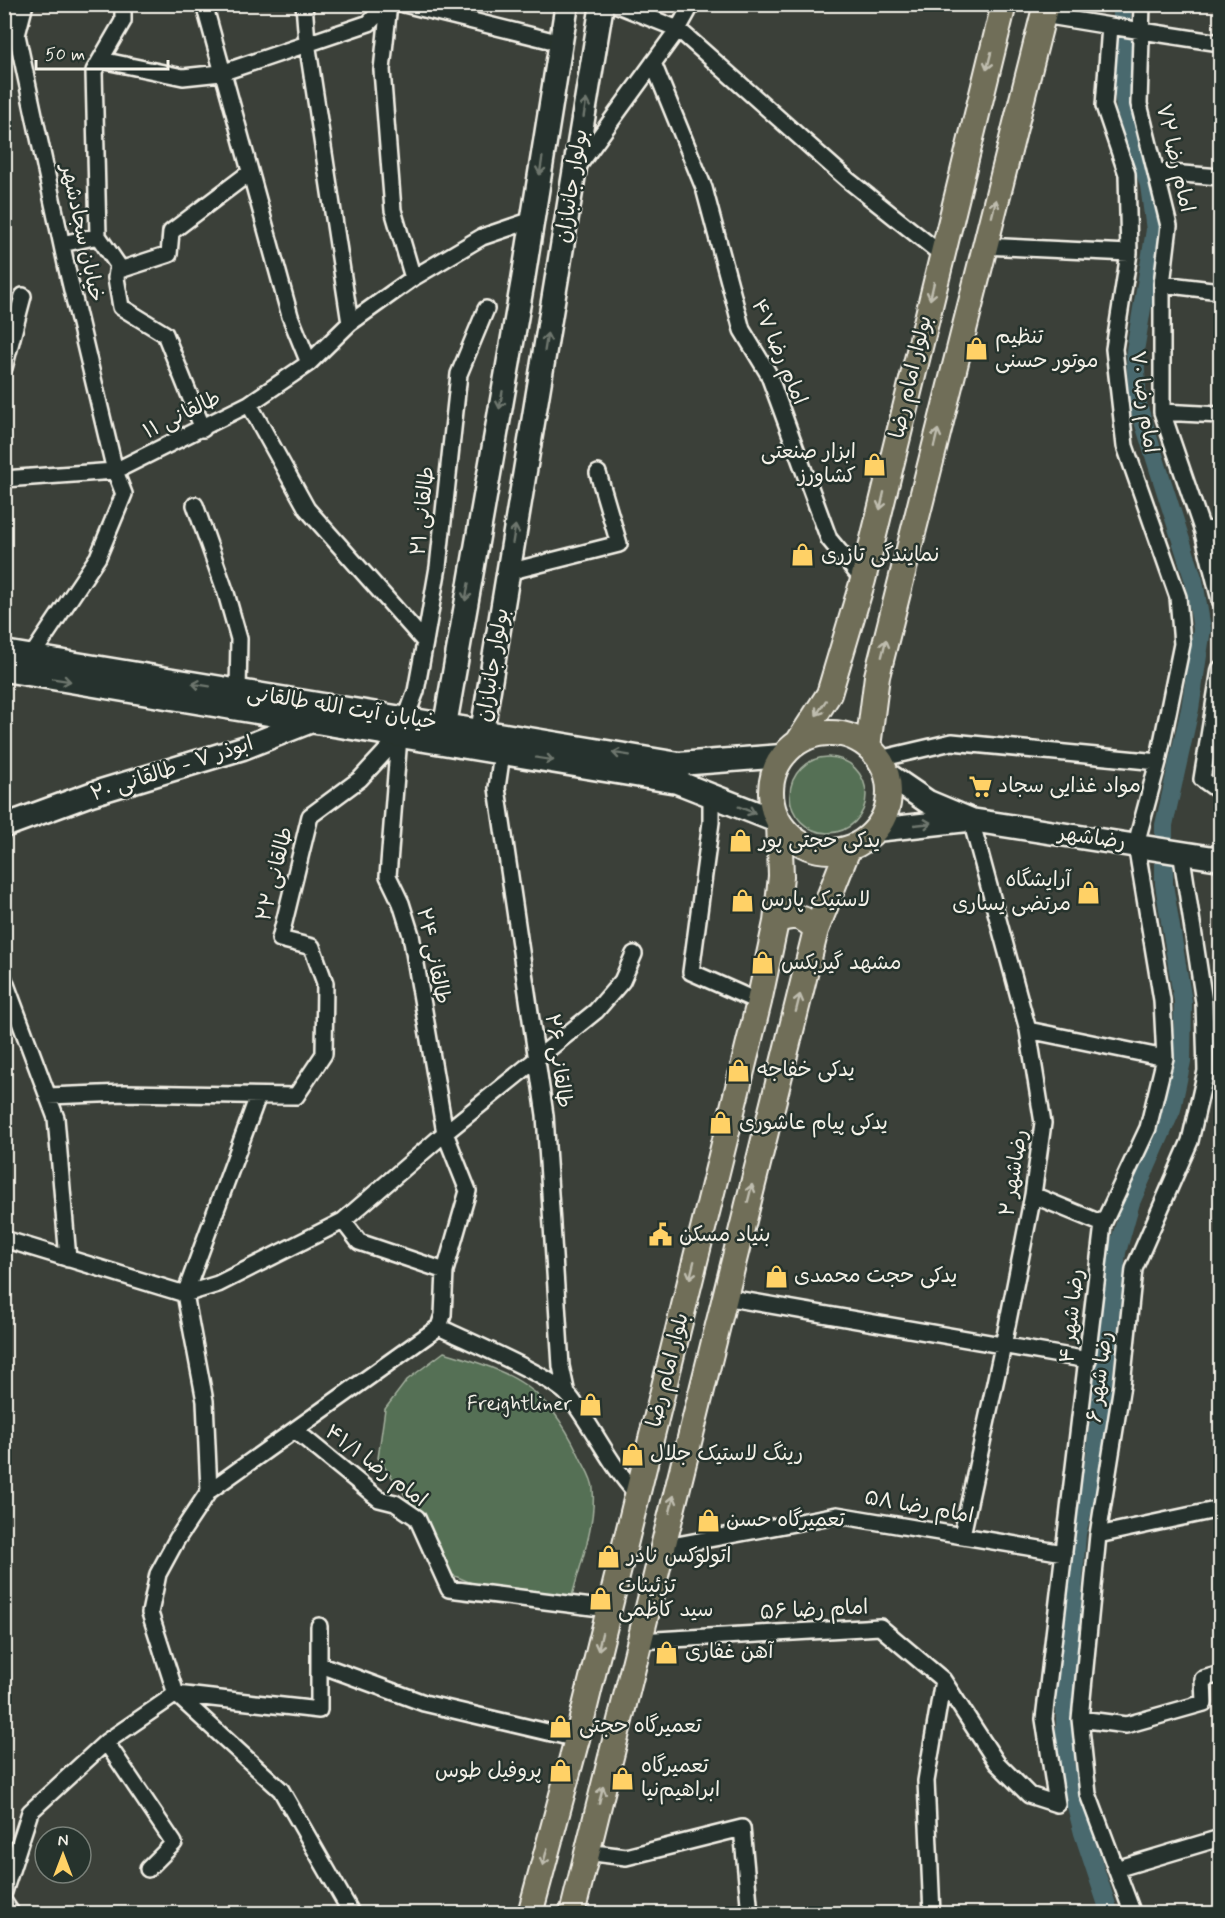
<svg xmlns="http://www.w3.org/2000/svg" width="1225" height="1918" font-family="Mynerve,'Playpen Sans Arabic',sans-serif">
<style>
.green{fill:#556f55;stroke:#a4b09e;stroke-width:1.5}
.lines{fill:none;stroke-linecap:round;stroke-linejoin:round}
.canal{stroke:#48696e;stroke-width:18}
.street-casing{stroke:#f4f1e8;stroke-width:20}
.secondary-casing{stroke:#f4f1e8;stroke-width:27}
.primary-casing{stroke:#f4f1e8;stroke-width:28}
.street{stroke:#26332d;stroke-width:15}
.secondary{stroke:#26332d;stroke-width:22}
.primary{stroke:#706e59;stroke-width:24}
.oneway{stroke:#bfbdaf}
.oneway2{stroke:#6e766e}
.labels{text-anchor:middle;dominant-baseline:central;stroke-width:5;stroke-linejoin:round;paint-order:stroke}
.street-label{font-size:21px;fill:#f4f1e8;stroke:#26332d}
.poi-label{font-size:21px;fill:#f4f1e8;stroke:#26332d;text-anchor:start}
</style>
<rect width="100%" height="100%" fill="#3b4039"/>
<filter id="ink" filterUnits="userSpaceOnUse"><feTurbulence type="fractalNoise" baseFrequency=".0167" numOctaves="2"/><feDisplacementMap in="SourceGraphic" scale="12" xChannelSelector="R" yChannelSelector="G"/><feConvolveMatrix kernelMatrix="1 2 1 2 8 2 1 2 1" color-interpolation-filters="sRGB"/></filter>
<g filter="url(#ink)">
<!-- green -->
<path class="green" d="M790 795a38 38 0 1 1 76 0a38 38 0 1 1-76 0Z
M444,1352C515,1373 546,1386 579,1455C583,1465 593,1478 593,1489C596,1524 581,1562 572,1596L486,1589L450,1574L438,1541L378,1458L385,1409L407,1380Z"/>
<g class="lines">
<!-- canal -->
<path class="canal" d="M1110,1914L1083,1833L1065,1763V1706L1077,1534L1095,1457L1117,1252L1131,1202L1172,1109L1182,1061L1183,1002L1164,884V825L1190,709L1202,629L1194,581L1138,405L1135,351L1155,230L1149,185L1125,108L1122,79V4"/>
<defs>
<path id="street" d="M25,4L17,35L67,269L115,471L124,494L98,557L31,657
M204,4L290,316L309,363
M389,4L382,70L393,210L413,278
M404,4L561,43
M615,4L678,29L848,180L941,254
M1142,4L1139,104L1169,226L1162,284V412L1202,529L1220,600
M4,20L23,4
M1110,26L1220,43
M101,60L183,77L221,73L369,23L387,4
M653,63L704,188L742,330L768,373L829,539L863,580
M579,165L678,29L692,4
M1158,172L1220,177
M98,236L118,265L123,269L169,254L171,232L249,173
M62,244L98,236L94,71L123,21V4
M984,246L1129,253
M118,265L116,278L121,307L165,334L203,429
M1162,284L1220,291
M350,323L413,278L482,237L532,220
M4,368L23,296
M249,404L307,509L425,642
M1162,412L1220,415
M4,479L115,471L249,404L309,363L350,323L307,42L304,4
M195,505L226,593L239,639L238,691
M1202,529L1220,530
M508,572L619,544L598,473
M1220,669L1202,779L1220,792
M503,746L497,788L545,1115L561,1366L567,1394
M879,759L952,742L1158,762
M711,795V822L691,972L759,1002
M4,979L56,1118L68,1259
M1028,1030L1165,1058
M48,1096L125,1093L296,1096L324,1054L325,983L312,947L280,939L310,816L360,779L399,737
M1033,1195L1103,1224
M343,1221L359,1242L445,1271
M4,1239L185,1294L218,1284L343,1221L445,1133L596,1011L622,981L634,954
M724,1297L1088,1360
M439,1327L443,1315L445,1271L468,1191L445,1133L411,935L401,903L388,876L399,737L416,691L425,642L438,567L459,374L486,309
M439,1327C465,1340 554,1377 569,1396C594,1428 609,1464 637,1494
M296,1431L379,1499L395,1503L417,1518L449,1589L608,1609
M209,1491L205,1401L185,1294L258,1096
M962,1535L1003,1346L1033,1195L1043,1123L1028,1030L971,820
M1098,1535L1220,1509
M661,1548L837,1515L1064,1553
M639,1641L880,1627L943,1680L997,1763L1029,1795L1057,1804L1044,1719L1103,1224L1148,1128L1165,1058L1162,1000L1136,844L1158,762L1182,644L1178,597L1125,446L1114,349L1129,253L1127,174L1104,106L1110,26L1043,15
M321,1665L424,1703L577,1739
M176,1694L319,1710V1626
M1080,1719L1126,1725L1204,1703L1203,1679L1220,1674
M106,1742L174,1843L148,1869
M586,1852L626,1857L742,1828L750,1914
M1116,1869L1220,1838
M4,1892L30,1812L106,1742L176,1694
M4,1902L12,1914
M352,1914L281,1790L176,1694L150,1613L158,1574L177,1539L209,1491L439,1327
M932,1914L926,1781L943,1680
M1133,1914L1088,1794L1080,1719L1098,1535L1122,1385L1134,1269L1190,1141L1206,1071L1204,1002L1181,851"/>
<path id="secondary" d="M567,4L523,280L445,725L460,746L482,732L602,4
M4,652L679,764L782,756
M4,670L677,782L779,822
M887,774L928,802L971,820L1220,859
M4,826L91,794L243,748L309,722
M876,830L967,820"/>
<path id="primary" d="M771 792a59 59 0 1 1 118 0a59 59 0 1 1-118 0Z
M798,742L829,694L863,580L1004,4
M868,747L877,676L1046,4
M776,922C791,913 805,916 816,930
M530,1914L577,1739L759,1002L776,922L781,876L779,822
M572,1914L816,930L848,849"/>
</defs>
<!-- street casing -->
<use href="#street" class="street-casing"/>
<!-- secondary casing -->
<use href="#secondary" class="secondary-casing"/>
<!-- primary casing -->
<use href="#primary" class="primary-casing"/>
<!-- street -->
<use href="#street" class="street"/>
<!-- secondary -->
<use href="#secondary" class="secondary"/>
<!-- primary -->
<use href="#primary" class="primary"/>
</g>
<!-- one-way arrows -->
<defs><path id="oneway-shaft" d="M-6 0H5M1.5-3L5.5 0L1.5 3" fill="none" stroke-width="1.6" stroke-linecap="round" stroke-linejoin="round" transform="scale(1.5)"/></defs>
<g class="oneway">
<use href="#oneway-shaft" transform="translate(989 61) rotate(104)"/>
<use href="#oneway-shaft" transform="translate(994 208) rotate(-76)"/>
<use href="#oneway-shaft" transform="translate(932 291) rotate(103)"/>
<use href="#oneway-shaft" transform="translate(936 438) rotate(-76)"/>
<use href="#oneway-shaft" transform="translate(882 501) rotate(103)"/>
<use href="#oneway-shaft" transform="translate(884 648) rotate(-76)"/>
<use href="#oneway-shaft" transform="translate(821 708) rotate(123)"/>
<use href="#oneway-shaft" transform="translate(798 1003) rotate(-76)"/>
<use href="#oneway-shaft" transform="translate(750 1193) rotate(-76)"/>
<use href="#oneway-shaft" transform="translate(692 1270) rotate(104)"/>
<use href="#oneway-shaft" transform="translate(672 1504) rotate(-76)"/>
<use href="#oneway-shaft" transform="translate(600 1642) rotate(103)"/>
<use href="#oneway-shaft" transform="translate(601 1795) rotate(-76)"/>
<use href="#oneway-shaft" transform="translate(545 1857) rotate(105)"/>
</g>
<g class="oneway2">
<use href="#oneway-shaft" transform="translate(585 108) rotate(-81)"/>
<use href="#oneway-shaft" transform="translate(541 166) rotate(99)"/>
<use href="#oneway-shaft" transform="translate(546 342) rotate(-81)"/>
<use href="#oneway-shaft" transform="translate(501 400) rotate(100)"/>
<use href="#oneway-shaft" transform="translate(514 534) rotate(-81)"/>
<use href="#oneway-shaft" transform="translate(467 592) rotate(100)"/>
<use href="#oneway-shaft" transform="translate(62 680) rotate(9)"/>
<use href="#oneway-shaft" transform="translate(201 685) rotate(-171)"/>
<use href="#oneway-shaft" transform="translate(621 754) rotate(-171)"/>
<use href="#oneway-shaft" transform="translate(545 759) rotate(9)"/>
<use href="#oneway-shaft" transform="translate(747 810) rotate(22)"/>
<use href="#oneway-shaft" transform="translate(923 824) rotate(-6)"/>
</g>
</g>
<!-- icons -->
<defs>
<symbol id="shop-bare" viewBox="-9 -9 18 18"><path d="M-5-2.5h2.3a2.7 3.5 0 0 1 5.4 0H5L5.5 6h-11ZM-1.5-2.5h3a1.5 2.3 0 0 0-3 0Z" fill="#ffd166" stroke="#26332d" stroke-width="2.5" paint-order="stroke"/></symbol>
<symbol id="supermarket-bare" viewBox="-9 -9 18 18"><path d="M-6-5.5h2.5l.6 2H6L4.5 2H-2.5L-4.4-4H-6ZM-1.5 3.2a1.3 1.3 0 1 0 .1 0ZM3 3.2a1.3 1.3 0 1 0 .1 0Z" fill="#ffd166" stroke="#26332d" stroke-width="2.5" paint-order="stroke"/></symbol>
<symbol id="civic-bare" viewBox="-9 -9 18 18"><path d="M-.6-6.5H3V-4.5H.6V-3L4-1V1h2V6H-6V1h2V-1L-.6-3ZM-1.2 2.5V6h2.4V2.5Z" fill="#ffd166" stroke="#26332d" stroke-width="2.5" paint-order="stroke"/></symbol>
</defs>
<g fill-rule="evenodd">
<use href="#shop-bare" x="960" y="332" width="33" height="33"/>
<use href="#shop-bare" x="858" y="448" width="33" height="33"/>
<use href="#shop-bare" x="786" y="538" width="33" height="33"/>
<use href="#supermarket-bare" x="964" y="770" width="33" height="33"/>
<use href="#shop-bare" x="724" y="824" width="33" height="33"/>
<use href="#shop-bare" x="1072" y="876" width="33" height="33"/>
<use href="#shop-bare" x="726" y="884" width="33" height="33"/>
<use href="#shop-bare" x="746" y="946" width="33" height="33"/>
<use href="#shop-bare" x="722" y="1054" width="33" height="33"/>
<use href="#shop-bare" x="704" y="1106" width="33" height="33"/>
<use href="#civic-bare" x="644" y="1218" width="33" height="33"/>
<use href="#shop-bare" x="760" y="1260" width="33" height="33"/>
<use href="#shop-bare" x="574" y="1388" width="33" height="33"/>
<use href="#shop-bare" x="616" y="1438" width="33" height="33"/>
<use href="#shop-bare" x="692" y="1504" width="33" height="33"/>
<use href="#shop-bare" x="592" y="1540" width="33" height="33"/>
<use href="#shop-bare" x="584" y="1582" width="33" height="33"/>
<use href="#shop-bare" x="650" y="1636" width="33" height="33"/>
<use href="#shop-bare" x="544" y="1710" width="33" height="33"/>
<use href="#shop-bare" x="544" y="1754" width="33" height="33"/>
<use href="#shop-bare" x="606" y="1762" width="33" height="33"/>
</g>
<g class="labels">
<!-- street labels -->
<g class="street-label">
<text transform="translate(1175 158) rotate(77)">امام رضا ۷۲</text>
<text transform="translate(572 186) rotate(-81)">بولوار جانبازان</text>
<text transform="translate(82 233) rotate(78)">خیابان سجادشهر</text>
<text transform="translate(779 352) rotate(67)">امام رضا ۴۷</text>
<text transform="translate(911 377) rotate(-77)">بولوار امام رضا</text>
<text transform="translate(1144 402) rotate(82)">امام رضا ۷۰</text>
<text transform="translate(182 415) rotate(-26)">طالقانی ۱۱</text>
<text transform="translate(423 511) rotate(-84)">طالقانی ۲۱</text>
<text transform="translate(493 665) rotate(-81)">بولوار جانبازان</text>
<text transform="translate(342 708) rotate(9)">خیابان آیت الله طالقانی</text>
<text transform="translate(172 769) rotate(-18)">ابوذر ۷ - طالقانی ۲۰</text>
<text transform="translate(1092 838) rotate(8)">رضاشهر</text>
<text transform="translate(275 874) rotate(-76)">طالقانی ۲۲</text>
<text transform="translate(433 956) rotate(78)">طالقانی ۲۴</text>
<text transform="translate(558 1061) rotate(82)">طالقانی ۲۶</text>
<text transform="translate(1014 1173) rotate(-81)">رضاشهر ۲</text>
<text transform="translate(1072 1316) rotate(-84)">رضا شهر ۴</text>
<text transform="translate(668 1370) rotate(-76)">بلوار امام رضا</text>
<text transform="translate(1100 1377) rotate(-83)">رضا شهر ۶</text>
<text transform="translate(376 1466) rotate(37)">امام رضا ۴۱/۱</text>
<text transform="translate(919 1507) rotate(10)">امام رضا ۵۸</text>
<text transform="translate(814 1610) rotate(-3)">امام رضا ۵۶</text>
</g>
<!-- poi labels -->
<g class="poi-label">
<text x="995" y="337">تنظیم<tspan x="995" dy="24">موتور حسنی</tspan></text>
<text x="856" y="452" text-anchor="end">ابزار صنعتی<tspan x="856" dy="24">کشاورز</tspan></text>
<text x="821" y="555">نمایندگی تازری</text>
<text x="998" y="786">مواد غذایی سجاد</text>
<text x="759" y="841">یدکی حجتی پور</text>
<text x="1071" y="880" text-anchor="end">آرایشگاه<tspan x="1071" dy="24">مرتضی یساری</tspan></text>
<text x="761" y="900">لاستیک پارس</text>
<text x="781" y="963">مشهد گیربکس</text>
<text x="757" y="1070">یدکی خفاجه</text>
<text x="739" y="1123">یدکی پیام عاشوری</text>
<text x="679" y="1235">بنیاد مسکن</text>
<text x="794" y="1276">یدکی حجت محمدی</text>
<text x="572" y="1404" text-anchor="end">Freightliner</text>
<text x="650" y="1454">رینگ لاستیک جلال</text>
<text x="726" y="1520">تعمیرگاه حسن</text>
<text x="627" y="1556">اتولوکس نادر</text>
<text x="618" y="1586">تزئینات<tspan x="618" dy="24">سید کاظمی</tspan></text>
<text x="685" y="1652">آهن غفاری</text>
<text x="579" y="1726">تعمیرگاه حجتی</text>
<text x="641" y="1766">تعمیرگاه<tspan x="641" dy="24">ابراهیم‌نیا</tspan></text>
<text x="542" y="1771" text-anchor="end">پروفیل طوس</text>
</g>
</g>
<!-- margin -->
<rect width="1225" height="1918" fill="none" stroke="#26332d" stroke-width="24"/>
<rect x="12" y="12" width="1201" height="1894" fill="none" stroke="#f4f1e8" stroke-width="2" filter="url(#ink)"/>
<!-- north arrow -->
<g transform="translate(63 1855)"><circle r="28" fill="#26332d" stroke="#787f78" stroke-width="1.5"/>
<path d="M0-4.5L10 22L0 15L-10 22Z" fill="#ffd166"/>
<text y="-9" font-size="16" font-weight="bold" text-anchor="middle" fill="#f4f1e8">N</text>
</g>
<!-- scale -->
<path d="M36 60v9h132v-9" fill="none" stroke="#f4f1e8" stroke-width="3"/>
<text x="45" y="60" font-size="18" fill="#f4f1e8" stroke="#26332d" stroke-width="4.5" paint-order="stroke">50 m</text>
</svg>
